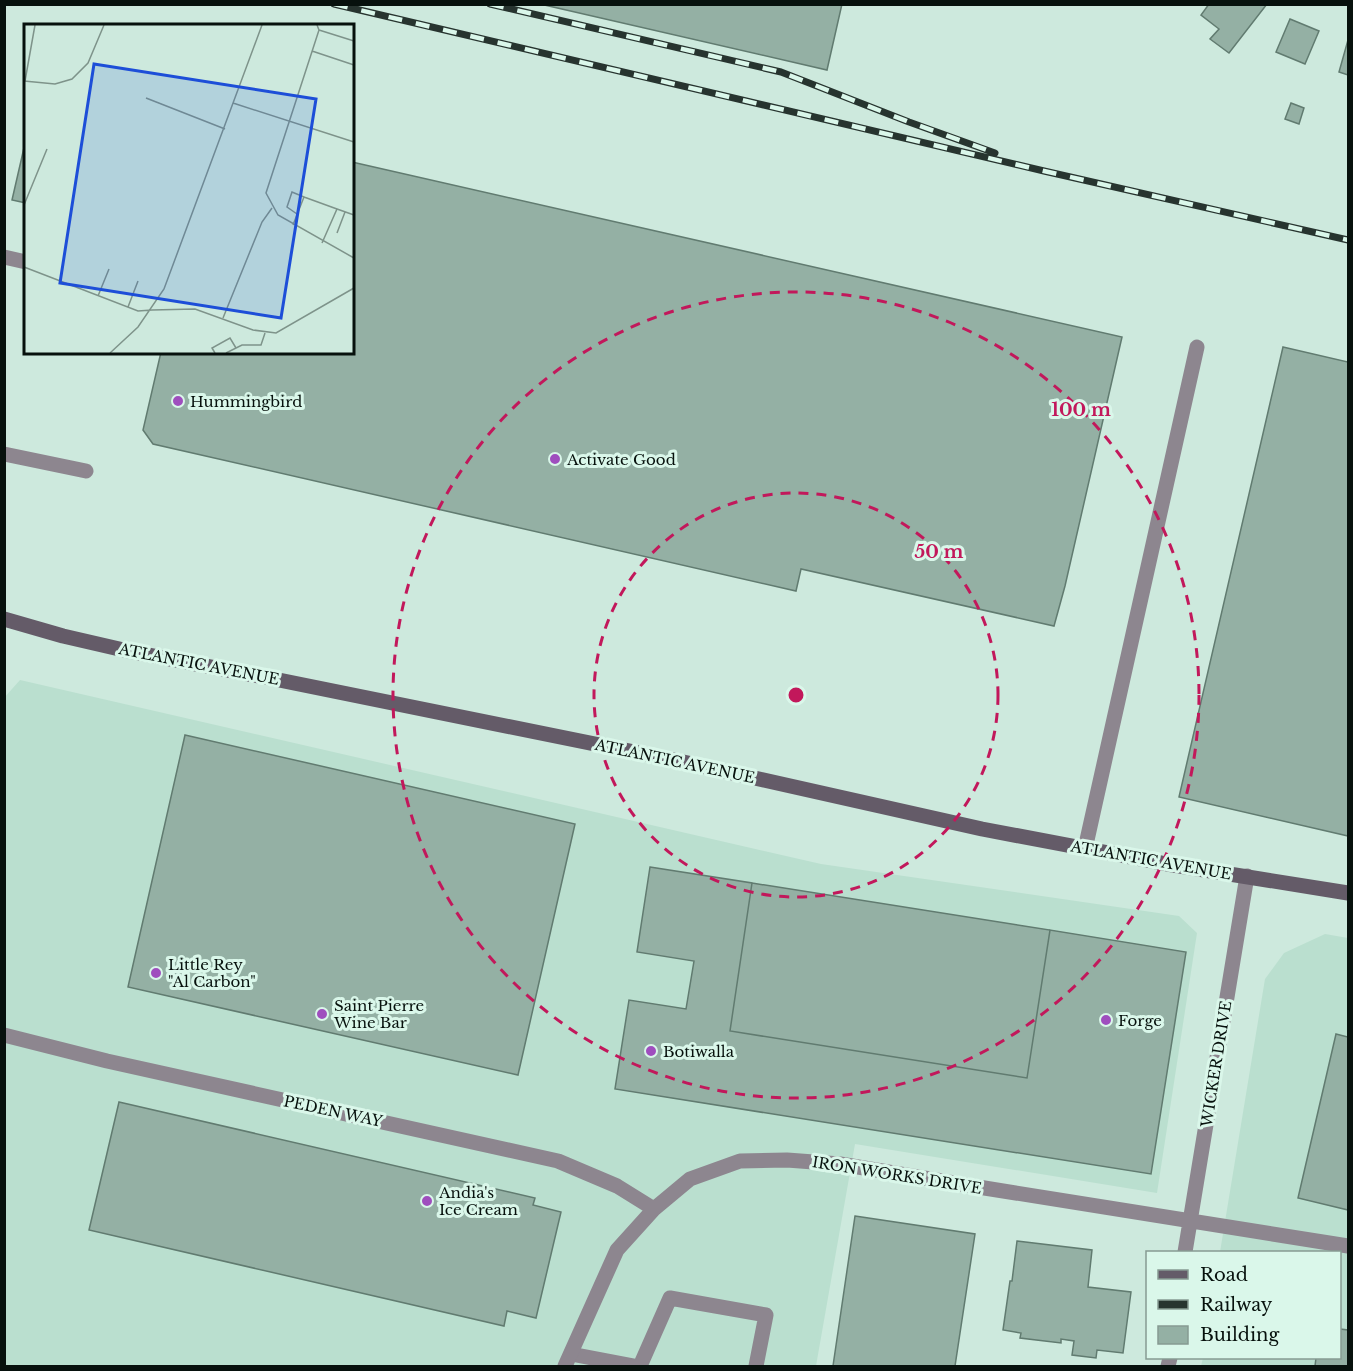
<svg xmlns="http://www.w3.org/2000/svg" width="1353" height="1371" font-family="'Libre Baskerville',serif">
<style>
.built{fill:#badfcf}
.building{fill:#94b0a4;stroke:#617b70;stroke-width:1.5}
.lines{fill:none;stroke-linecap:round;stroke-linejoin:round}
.service{stroke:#8d868f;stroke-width:15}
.minor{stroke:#8d868f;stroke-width:15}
.secondary{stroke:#645b68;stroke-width:15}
.rail-casing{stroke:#27342f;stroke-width:7}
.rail{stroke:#daf7ea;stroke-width:4.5;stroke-dasharray:14;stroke-linecap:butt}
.ring{fill:none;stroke:#c2185b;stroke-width:3;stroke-dasharray:10 8}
.poi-dot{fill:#9f4ebe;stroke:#daf7ea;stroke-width:2}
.labels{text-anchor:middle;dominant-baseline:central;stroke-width:6;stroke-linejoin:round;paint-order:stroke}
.poi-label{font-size:15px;fill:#07110d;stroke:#daf7ea;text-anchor:start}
.street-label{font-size:15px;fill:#07110d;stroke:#daf7ea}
.inset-road{fill:none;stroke:#7e938a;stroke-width:1.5}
.view{fill:#1d4ed8;fill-opacity:0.15;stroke:#1d4ed8;stroke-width:3}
.inset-edge{fill:none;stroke:#07110d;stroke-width:3}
.centre{fill:#c2185b;stroke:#daf7ea;stroke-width:3}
.ring-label{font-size:18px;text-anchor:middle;font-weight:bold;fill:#c2185b;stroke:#daf7ea;stroke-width:6;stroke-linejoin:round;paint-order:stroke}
</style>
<rect width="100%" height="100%" fill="#cde9dd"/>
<!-- built -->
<path class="built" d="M20,680L821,864L1179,916L1197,933L1157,1193L855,1144L816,1366H5L4,698Z
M1325,934L1348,938V1366H1201L1203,1358H1340V1252H1220L1265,979L1284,953Z"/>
<!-- building -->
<path class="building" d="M540,4H842L827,70Z
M1209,4H1267L1229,53L1210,39L1219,29L1201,15Z
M1290,19L1319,31L1305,64L1276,52Z
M1348,40V75L1339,72Z
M1291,103L1304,108L1299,124L1285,119Z
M26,139V203L12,200Z
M352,162L1122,337L1065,586L1054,626L801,569L796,591L153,444L143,430L161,352H352Z
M1283,347L1348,362V836L1179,797Z
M185,735L575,824L518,1075L128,987Z
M650,867L752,883L730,1031L1027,1078L1050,930L1186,952L1151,1174L615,1089L629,1000L686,1009L694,961L637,952Z
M752,883L1050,930L1027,1078L730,1031Z
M1336,1034L1348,1037V1210L1298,1198Z
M119,1102L535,1198L533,1205L561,1212L536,1318L507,1311L504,1326L89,1230Z
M855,1216L975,1234L955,1366H833Z
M1017,1241L1092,1250L1088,1287L1131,1292L1123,1353L1097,1350L1096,1358L1072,1355L1074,1341L1061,1339V1343L1020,1338L1021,1333L1003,1330L1010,1281H1012Z
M1340,1329L1348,1330V1366H1315L1316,1358H1340Z"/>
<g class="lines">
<!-- service -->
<path class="service" d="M4,257L26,262
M4,454L86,471
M1085,849L1197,347
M571,1354L634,1366
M640,1366L670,1298L766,1315L756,1366"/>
<!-- minor -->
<path class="minor" d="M4,1035L107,1061L558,1161L617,1186L654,1209
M1185,1252L1247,876
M565,1366L617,1250L654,1209L690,1179L740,1161L787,1160L840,1164L972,1186L1348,1246
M1168,1366L1170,1358"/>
<!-- secondary -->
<path class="secondary" d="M4,619L63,636L128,651L274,679L679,761L982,829L1167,864L1348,893"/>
<defs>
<path id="rail" d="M334,4L1044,171L1348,240
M490,4L781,72L909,122L995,153"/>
</defs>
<!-- rail casing -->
<use href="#rail" class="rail-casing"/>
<!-- rail -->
<use href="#rail" class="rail"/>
</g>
<!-- distance rings -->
<g class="ring">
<circle cx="796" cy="695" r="202"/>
<circle cx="796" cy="695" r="403"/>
</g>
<!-- markers -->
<g class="poi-dot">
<circle cx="178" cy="401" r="6"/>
<circle cx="555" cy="459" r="6"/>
<circle cx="156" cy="973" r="6"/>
<circle cx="322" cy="1014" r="6"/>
<circle cx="1106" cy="1020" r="6"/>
<circle cx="651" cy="1051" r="6"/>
<circle cx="427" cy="1201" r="6"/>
</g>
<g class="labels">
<!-- poi labels -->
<g class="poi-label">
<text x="190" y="401">Hummingbird</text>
<text x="567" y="459">Activate Good</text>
<text x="168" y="964">Little Rey<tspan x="168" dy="17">"Al Carbon"</tspan></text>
<text x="334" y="1005">Saint Pierre<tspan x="334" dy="17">Wine Bar</tspan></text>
<text x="1118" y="1020">Forge</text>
<text x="663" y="1051">Botiwalla</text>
<text x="439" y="1192">Andia's<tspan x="439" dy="17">Ice Cream</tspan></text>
</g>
<!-- street labels -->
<g class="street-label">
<text transform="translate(199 664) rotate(11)">ATLANTIC AVENUE</text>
<text transform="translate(675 761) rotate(12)">ATLANTIC AVENUE</text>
<text transform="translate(1151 860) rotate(10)">ATLANTIC AVENUE</text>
<text transform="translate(1216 1064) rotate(-81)">WICKER DRIVE</text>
<text transform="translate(333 1111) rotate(12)">PEDEN WAY</text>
<text transform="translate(897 1175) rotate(9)">IRON WORKS DRIVE</text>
</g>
</g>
<!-- overview -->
<g transform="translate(24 24)">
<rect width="330" height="330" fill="#cde9dd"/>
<path class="inset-road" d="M293,1L295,6L242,169L254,191L330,234M295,6L330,17M288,27L330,41M0,57L31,60L48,55L64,39L80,1M1,57L11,1M122,74L201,105M209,79L330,118M280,173L313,185M0,181L23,125M269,201L280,173L268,168L263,183L273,190M313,209L321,188M298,219L313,185L330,191M0,243L114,287L128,286M74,272L85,245M104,283L114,257M128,286L171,285L229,306L252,309L330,264M199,294L238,198L248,184M86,329L114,303L140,265L238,1M191,329L188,324L206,314L212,324M202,329L218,321H237L241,309"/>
<path class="view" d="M70,40L292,75L257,294L36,259Z"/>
<rect width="330" height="330" class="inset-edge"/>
</g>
<circle cx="796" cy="695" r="9" class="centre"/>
<g class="ring-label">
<text x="1081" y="416">100 m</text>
<text x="939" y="558">50 m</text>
</g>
<!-- border -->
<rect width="1353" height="1371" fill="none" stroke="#07110d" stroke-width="12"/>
<!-- legend -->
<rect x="1146" y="1251" width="195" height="108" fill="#daf7ea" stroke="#869b92" stroke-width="1.5"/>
<rect x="1158" y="1270" width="30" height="9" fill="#645b68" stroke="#869b92" stroke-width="1.5"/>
<text x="1200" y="1281" font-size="18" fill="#07110d">Road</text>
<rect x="1158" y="1300" width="30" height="9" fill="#27342f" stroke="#869b92" stroke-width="1.5"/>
<text x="1200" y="1311" font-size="18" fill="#07110d">Railway</text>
<rect x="1158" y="1326" width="30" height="18" fill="#94b0a4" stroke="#869b92" stroke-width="1.5"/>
<text x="1200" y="1341" font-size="18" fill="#07110d">Building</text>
</svg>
